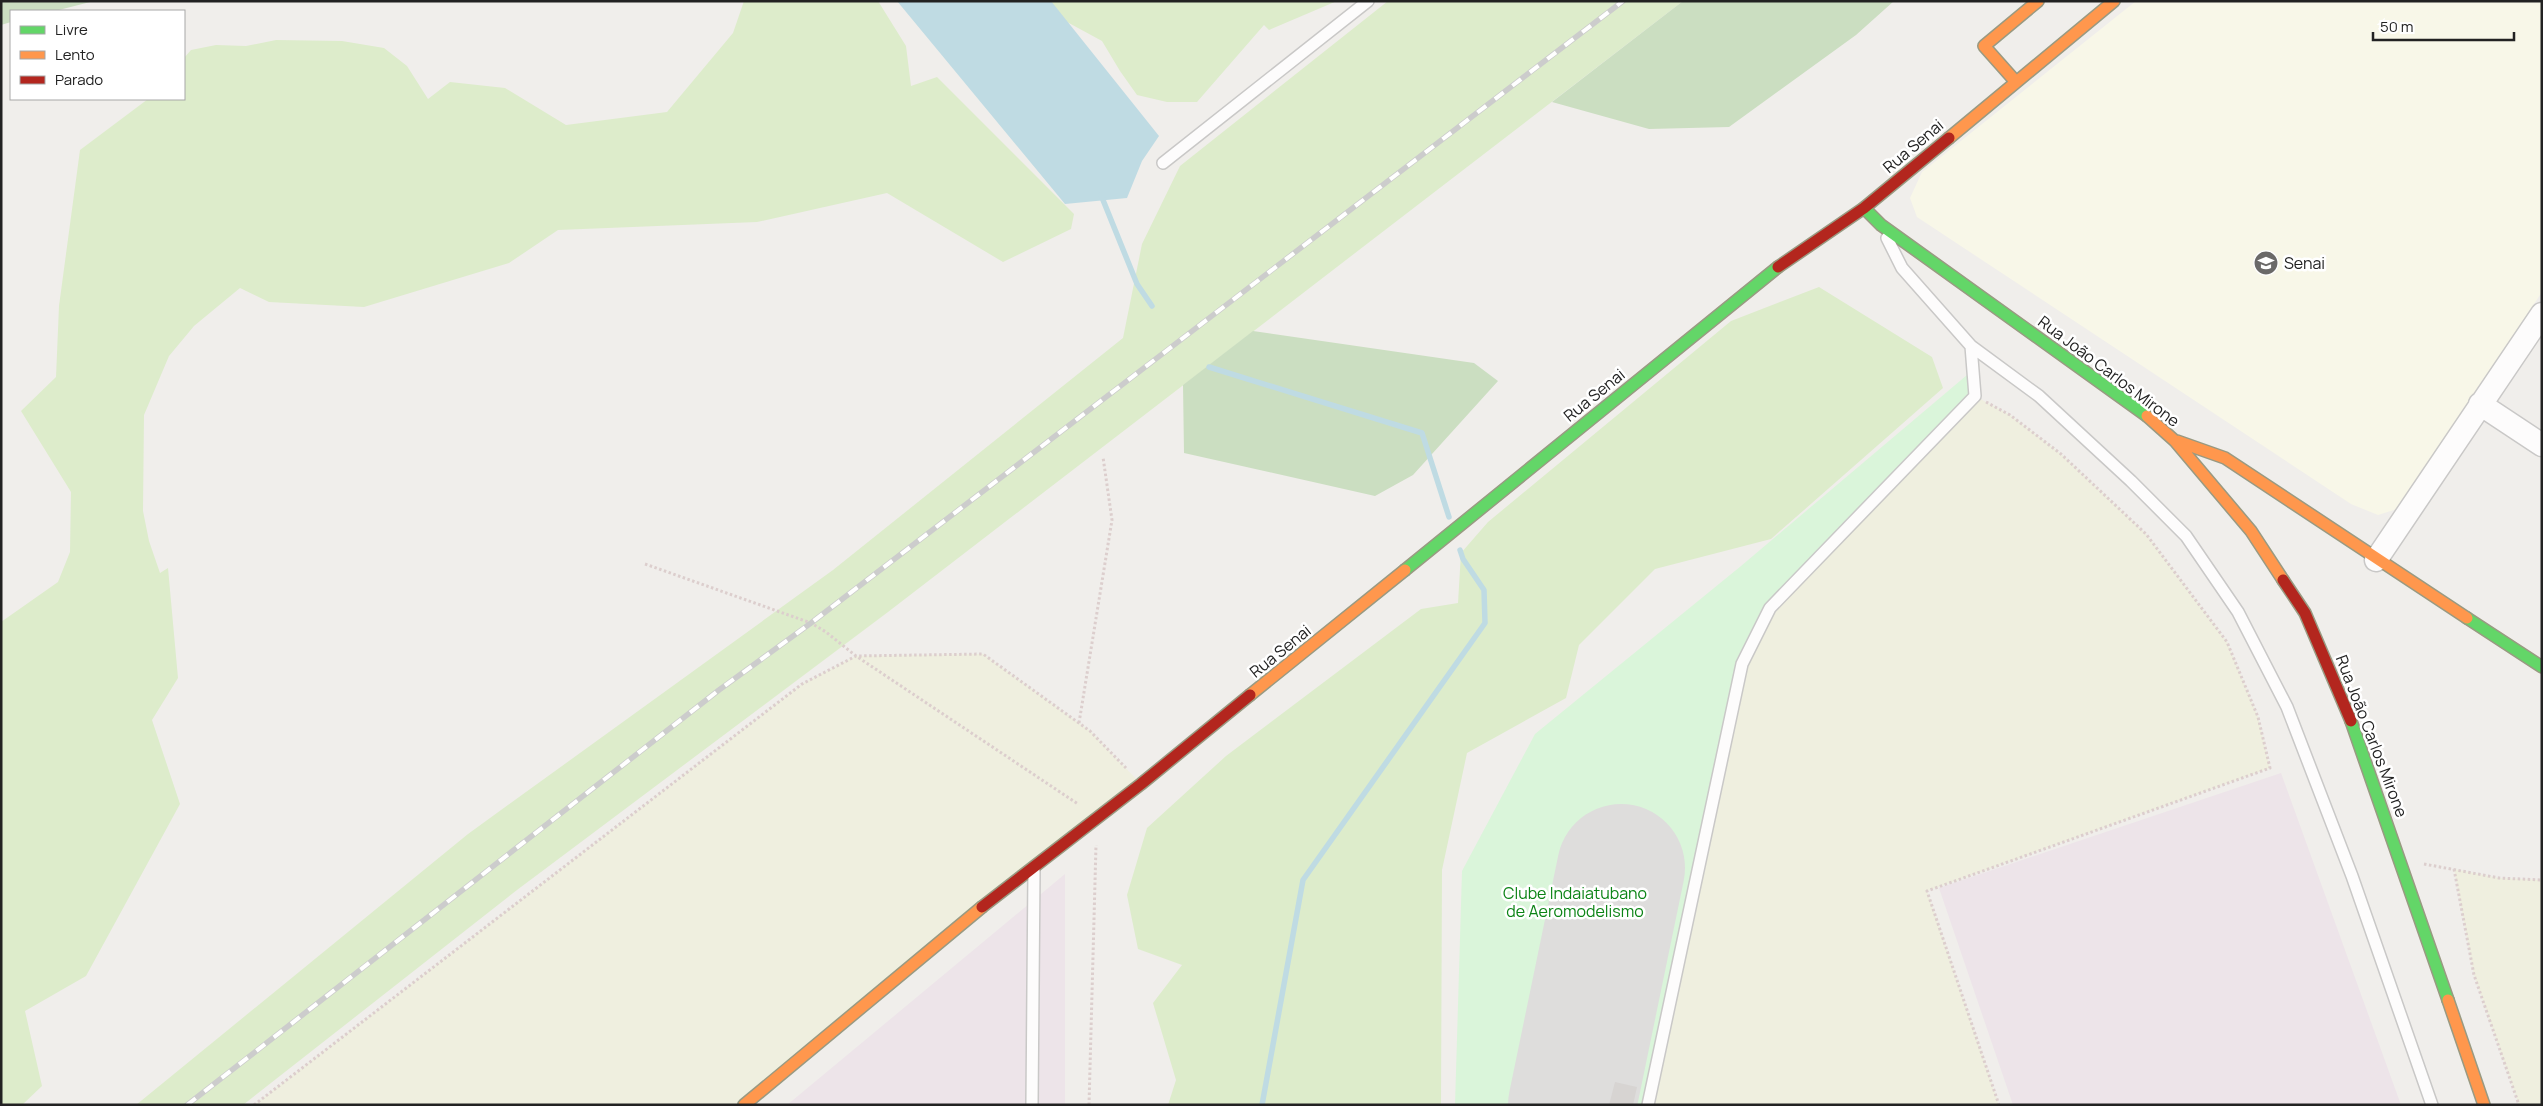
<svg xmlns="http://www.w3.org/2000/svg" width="2543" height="1106" font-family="Manrope,sans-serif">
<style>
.industrial{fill:#ede4e9}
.education{fill:#f8f7e8}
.farmland{fill:#efefdf}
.grass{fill:#ddeccb}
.forest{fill:#cbdec1}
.park{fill:#daf5da}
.water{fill:#bfdbe3}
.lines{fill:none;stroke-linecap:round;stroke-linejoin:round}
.stream{stroke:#bfdbe3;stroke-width:5.5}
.runway{stroke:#dedddc;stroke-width:128}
.building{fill:#d7d4d2}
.lane-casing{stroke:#c9c8c7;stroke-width:14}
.street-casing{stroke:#c9c8c7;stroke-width:25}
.fast-casing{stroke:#999a82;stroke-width:14}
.slow-casing{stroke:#999a82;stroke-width:14}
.jam-casing{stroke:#999a82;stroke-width:14}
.path{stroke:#dccecd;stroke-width:3;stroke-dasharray:2.5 2.5;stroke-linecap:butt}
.lane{stroke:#fdfcfc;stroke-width:11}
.street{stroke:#fdfcfc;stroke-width:22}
.fast{stroke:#63d668;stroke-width:11}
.slow{stroke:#ff974d;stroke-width:11}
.jam{stroke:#b3261e;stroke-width:11}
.rail-casing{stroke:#ccc;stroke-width:5.5}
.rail{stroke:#fff;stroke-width:4;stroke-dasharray:11;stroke-linecap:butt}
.labels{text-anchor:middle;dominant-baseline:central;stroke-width:5;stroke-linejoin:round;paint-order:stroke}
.street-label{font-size:16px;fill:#222;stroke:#fff}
.poi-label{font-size:16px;fill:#222;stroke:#fff;text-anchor:start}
.park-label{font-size:16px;fill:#0c8416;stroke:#fff}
</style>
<rect width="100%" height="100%" fill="#f0eeeb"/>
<!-- industrial -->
<path class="industrial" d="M2281,773L2401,1105H2013L1939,888Z
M1065,874V1105H787Z"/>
<!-- education -->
<path class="education" d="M2136,1H2542V292L2397,509L2378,515L2351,504L1917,217L1910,198L1922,172Z"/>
<!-- farmland -->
<path class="farmland" d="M1975,396L2010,415L2061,454L2146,534L2227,642L2258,717L2270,768L1927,891L1999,1105H1648L1742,664L1770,608Z
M983,654L1090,731L1141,784L744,1105H254L802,684L856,656Z
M2454,869L2499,878L2542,880V1105H2519L2474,975Z"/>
<!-- grass -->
<path class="grass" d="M744,1H878L906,46L911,86L937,77L1074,214L1071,229L1003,262L887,193L757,222L558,230L509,263L364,307L269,302L240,288L194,326L169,356L144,415L143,511L149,541L160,573L168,568L178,678L152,720L180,804L86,976L25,1011L42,1086L22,1105H1V622L58,582L70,552L71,492L21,411L56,377L59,306L80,150L148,99H184V58L191,50L216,45L246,46L276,40L342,41L384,48L407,66L428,99L450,82L505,88L566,125L667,112L733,33Z
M1046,1H1337L1269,30L1264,25L1197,102H1167L1137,95L1120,71L1102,41L1067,22Z
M1388,1H1683L888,612L517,890L243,1105H136L468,834L833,570L1123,338L1142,244L1180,166Z
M1819,287L1932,357L1943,388L1771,539L1655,569L1579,645L1566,698L1467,753L1442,870L1441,1105H1168L1176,1080L1153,1003L1182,965L1138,949L1127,895L1147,828L1226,756L1421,609L1458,603L1461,553L1488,522L1731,321Z"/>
<!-- forest -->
<path class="forest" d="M1,1H94L55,11H11V22L1,25Z
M1683,1H1894L1856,35L1729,127L1649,129L1552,102Z
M1253,331L1474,363L1498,381L1413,475L1375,496L1184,453L1183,385Z"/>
<!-- park -->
<path class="park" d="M1967,375L1975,396L1770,608L1742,664L1648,1105H1455L1462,871L1535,734L1741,566Z"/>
<!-- water -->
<path class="water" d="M897,1H1051L1159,136L1142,161L1127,198L1065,204Z"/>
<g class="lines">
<!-- stream -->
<path class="stream" d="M1101,195L1137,284L1152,306
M1209,367L1422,433L1449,517
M1262,1105L1303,880L1485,623L1484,590L1463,559L1460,550"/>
<!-- runway -->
<path class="runway" d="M1572,1105L1621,868"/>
</g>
<!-- building -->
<path class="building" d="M1615,1082L1637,1087L1633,1105H1609Z"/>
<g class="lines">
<defs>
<path id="lane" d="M1163,163L1368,1
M1971,346L2039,396L2131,481L2186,536L2238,612L2287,707L2352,876L2432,1105
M1032,1105L1034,870
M1648,1105L1742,664L1770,608L1975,396L1971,346L1902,268L1887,238"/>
<path id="street" d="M2480,404L2542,445
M2376,560L2542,314"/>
<path id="fast" d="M1864,208L1881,225L2147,416
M1405,570L1778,267
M2467,618L2542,667
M2351,721L2448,1000"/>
<path id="slow" d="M2016,82L1984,46L2038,1
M1949,138L2114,1
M2147,416L2175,441L2251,531L2283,580
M2177,441L2225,458L2467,618
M1250,695L1405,570
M2448,1000L2484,1105
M744,1105L982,907"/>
<path id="jam" d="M1778,267L1864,208L1949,138
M2283,580L2305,613L2351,721
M982,907L1141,784L1250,695"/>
</defs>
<!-- lane casing -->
<use href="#lane" class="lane-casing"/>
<!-- street casing -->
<use href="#street" class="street-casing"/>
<!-- fast casing -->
<use href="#fast" class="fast-casing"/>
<!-- slow casing -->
<use href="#slow" class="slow-casing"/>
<!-- jam casing -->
<use href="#jam" class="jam-casing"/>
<!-- path -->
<path class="path" d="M1986,402L2010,415L2061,454L2146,534L2227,642L2258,717L2270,768L1927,891L1999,1105
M645,564L811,623L826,632L856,656L1078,804
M1079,723L1112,520L1103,457
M2424,864L2499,878L2542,880
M2454,869L2474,975L2519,1105
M254,1105L802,684L856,656L983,654L1090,731L1126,768
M1089,1105L1096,845"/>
<!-- lane -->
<use href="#lane" class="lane"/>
<!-- street -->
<use href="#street" class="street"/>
<!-- fast -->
<use href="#fast" class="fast"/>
<!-- slow -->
<use href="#slow" class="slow"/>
<!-- jam -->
<use href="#jam" class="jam"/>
<defs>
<path id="rail" d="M187,1105L719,690L811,623L1623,1"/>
</defs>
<!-- rail casing -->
<use href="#rail" class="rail-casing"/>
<!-- rail -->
<use href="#rail" class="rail"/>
</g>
<!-- icons -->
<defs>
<symbol id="university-disc" viewBox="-11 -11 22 22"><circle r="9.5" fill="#6a6968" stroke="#fff"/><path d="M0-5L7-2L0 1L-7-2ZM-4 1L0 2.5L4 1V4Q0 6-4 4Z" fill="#fff"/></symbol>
</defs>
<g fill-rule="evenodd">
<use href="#university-disc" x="2252" y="249" width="28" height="28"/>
</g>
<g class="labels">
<!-- street labels -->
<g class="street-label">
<text transform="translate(1913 146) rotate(-40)">Rua Senai</text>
<text transform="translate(2109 371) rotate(37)">Rua João Carlos Mirone</text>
<text transform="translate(1594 395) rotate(-39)">Rua Senai</text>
<text transform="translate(1280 651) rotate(-39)">Rua Senai</text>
<text transform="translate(2372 736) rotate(69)">Rua João Carlos Mirone</text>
</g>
<!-- poi labels -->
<g class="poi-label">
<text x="2284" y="263">Senai</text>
</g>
<!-- park labels -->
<g class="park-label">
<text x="1575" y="893">Clube Indaiatubano<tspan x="1575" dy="18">de Aeromodelismo</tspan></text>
</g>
</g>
<!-- border -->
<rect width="2543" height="1106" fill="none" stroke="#222222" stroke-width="5"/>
<!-- legend -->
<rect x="10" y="10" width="175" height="90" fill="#ffffff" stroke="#a7a7a7"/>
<rect x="20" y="26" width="25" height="8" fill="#63d668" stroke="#a7a7a7"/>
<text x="55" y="35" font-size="15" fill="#222222">Livre</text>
<rect x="20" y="51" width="25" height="8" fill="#ff974d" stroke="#a7a7a7"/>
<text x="55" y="60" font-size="15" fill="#222222">Lento</text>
<rect x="20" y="76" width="25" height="8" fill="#b3261e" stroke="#a7a7a7"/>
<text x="55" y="85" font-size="15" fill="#222222">Parado</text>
<!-- scale -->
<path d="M2373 32v8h141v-8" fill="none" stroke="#222222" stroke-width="2.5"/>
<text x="2380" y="32" font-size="15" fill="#222222" stroke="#ffffff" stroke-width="4" paint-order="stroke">50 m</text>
</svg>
